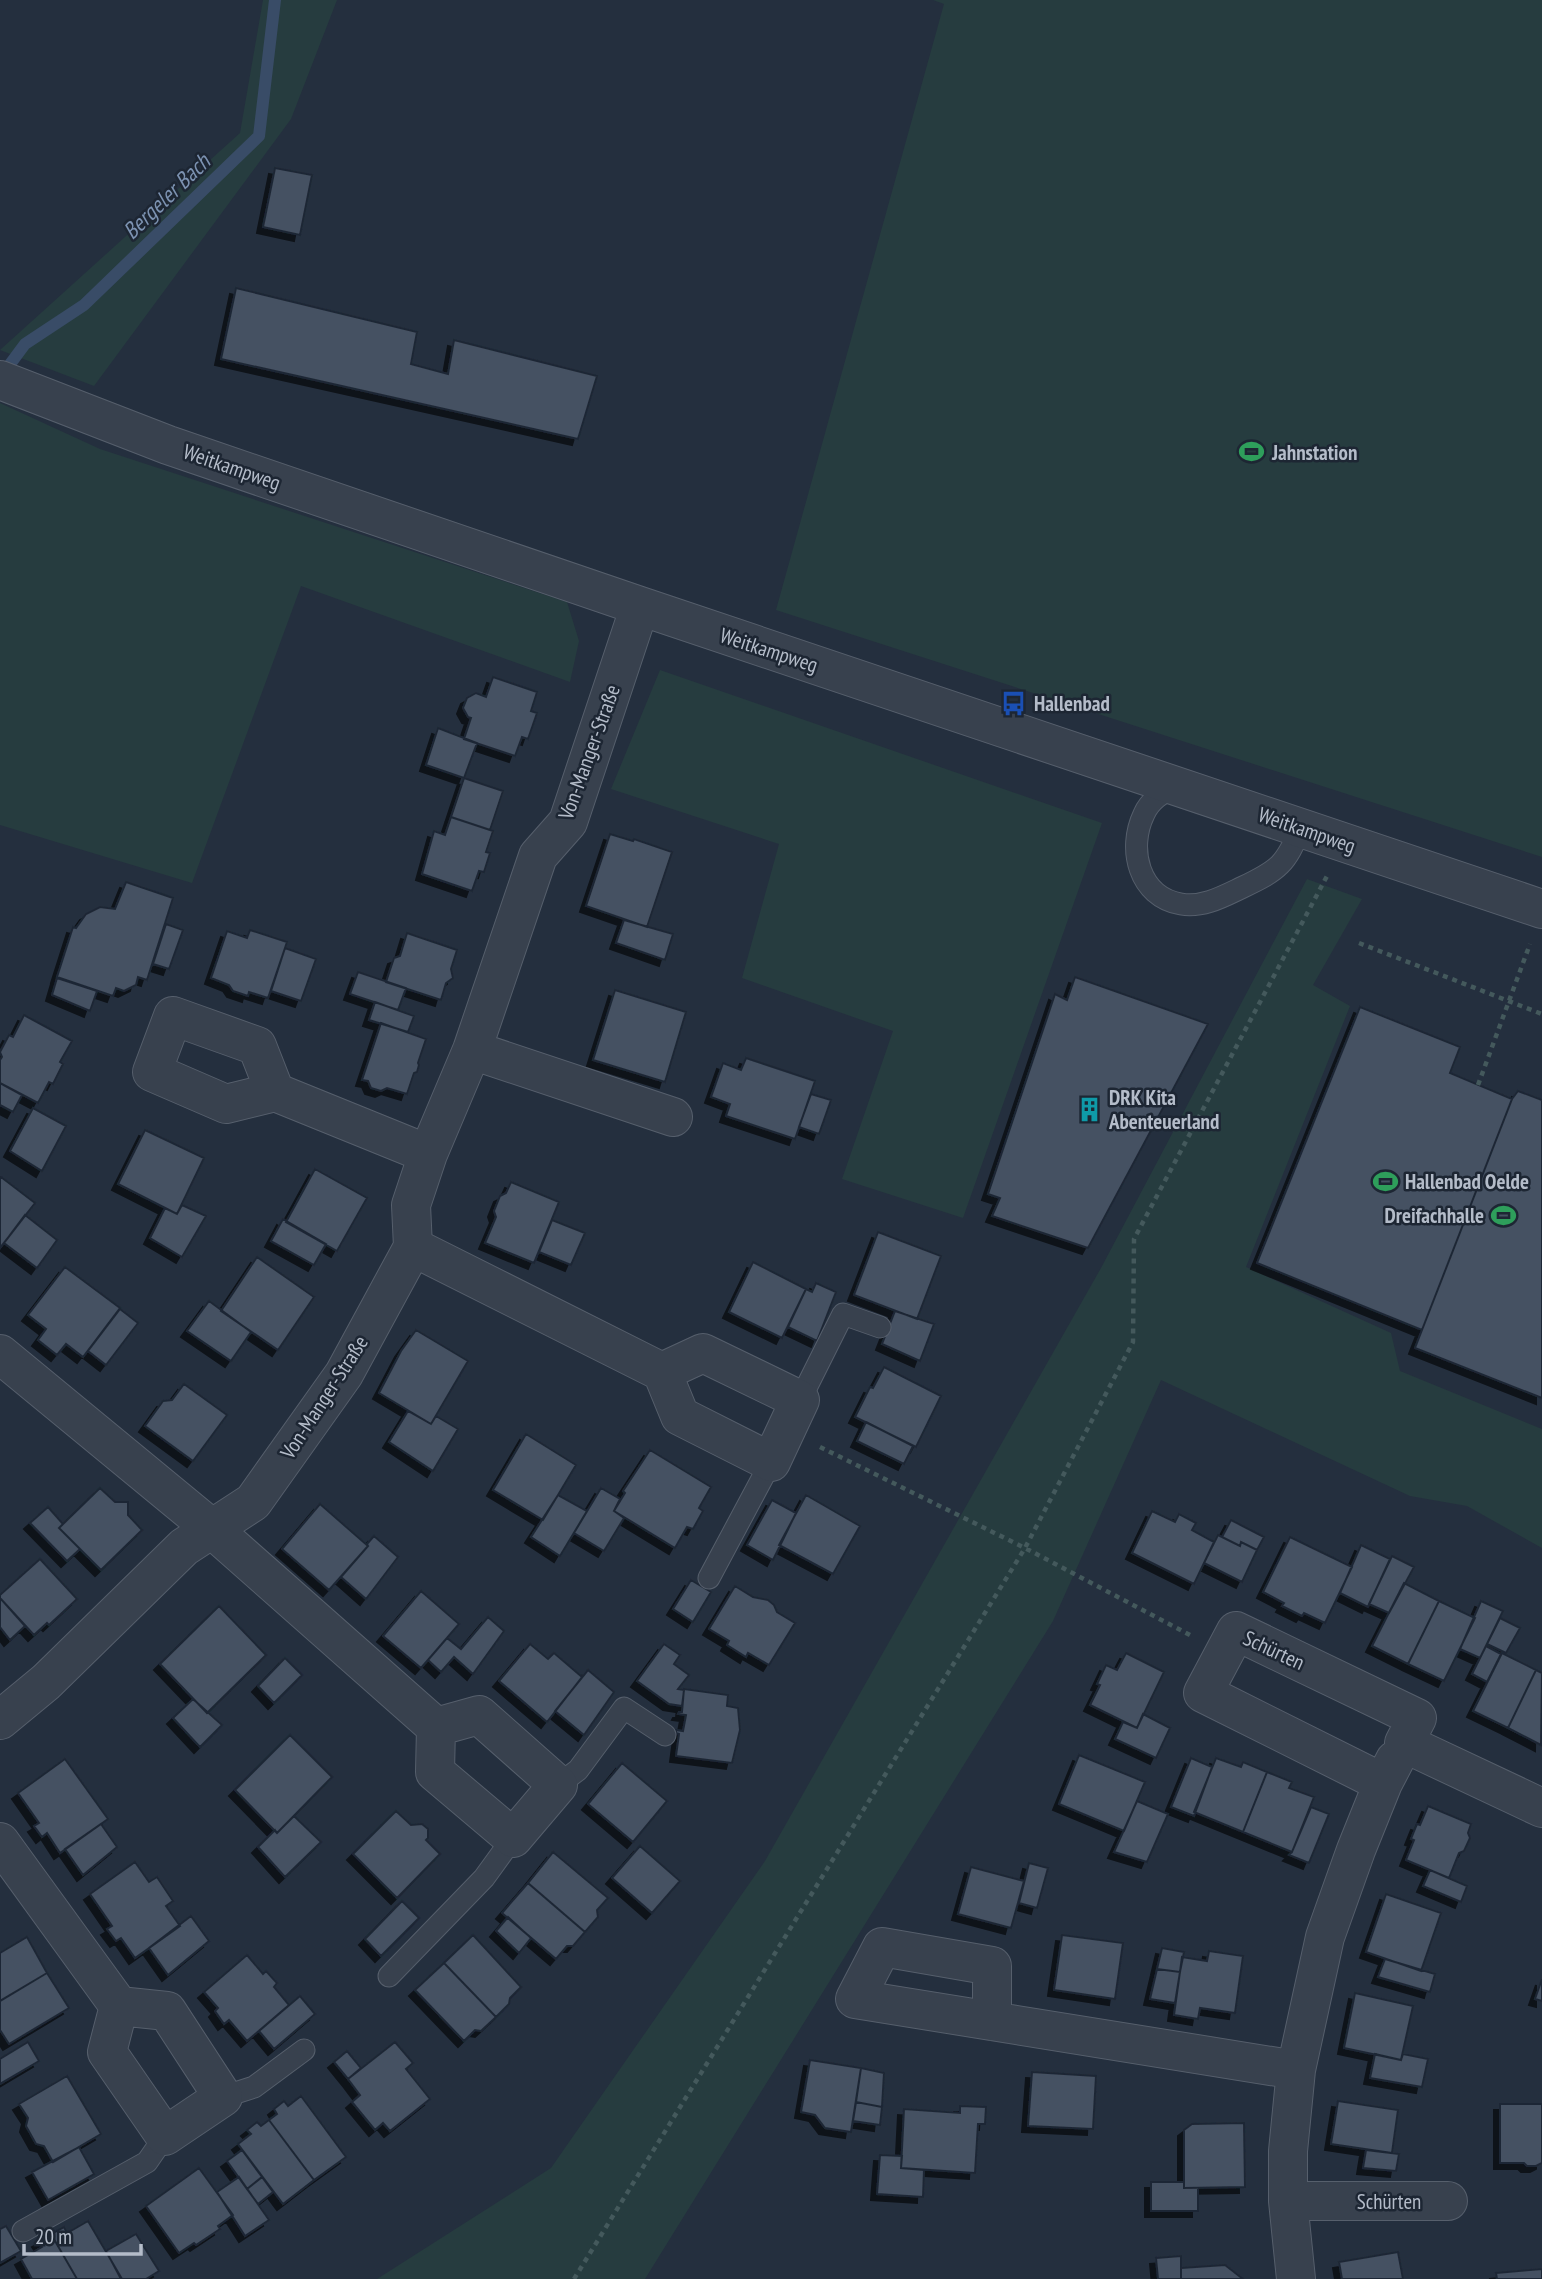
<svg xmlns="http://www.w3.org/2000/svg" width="1542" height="2279" font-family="'PT Sans Narrow',sans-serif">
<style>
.green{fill:#263c3f}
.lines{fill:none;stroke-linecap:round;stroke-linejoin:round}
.stream{stroke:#394c67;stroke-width:12}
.building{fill:#455162;stroke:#1f2835;stroke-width:2;filter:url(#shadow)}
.service-casing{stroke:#565f6c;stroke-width:23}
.minor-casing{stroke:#565f6c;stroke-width:40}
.path{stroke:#44595c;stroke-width:4.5;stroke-dasharray:5 5;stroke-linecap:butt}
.service{stroke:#38414e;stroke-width:21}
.minor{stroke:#38414e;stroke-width:38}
.labels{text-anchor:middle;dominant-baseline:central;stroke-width:5;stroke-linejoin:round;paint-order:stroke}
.poi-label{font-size:21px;font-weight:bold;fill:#b4bcc9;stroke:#1d2633;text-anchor:start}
.street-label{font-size:21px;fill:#b4bcc9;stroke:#1d2633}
.water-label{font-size:23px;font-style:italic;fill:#7c92b1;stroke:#1d2633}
</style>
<defs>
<filter id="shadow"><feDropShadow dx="-6" dy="6" stdDeviation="0" flood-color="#0009"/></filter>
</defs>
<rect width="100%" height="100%" fill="#242f3e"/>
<!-- green -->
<path class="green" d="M263,0H337L291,119L94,386L0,350L240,133Z
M933,0H1542V857L776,610L944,4Z
M0,403L100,449L567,602L579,641L570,682L301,586L192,883L0,825Z
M660,670L1102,823L963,1218L842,1179L893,1031L742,978L779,844L611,789Z
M1307,879L1362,899L1313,985L1350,1006L1246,1267L1391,1333L1400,1371L1542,1429V1548L1467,1506L1410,1496L1161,1380L1053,1621L645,2279H377L551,2168L765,1861L1101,1268Z"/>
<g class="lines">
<!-- stream -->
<path class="stream" d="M2,375L25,344L84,305L259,136L275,0"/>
</g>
<!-- building -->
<path class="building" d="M275,168L312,175L300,235L263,227Z
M236,288L417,332L411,364L448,374L454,340L597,376L578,439L221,359Z
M493,677L537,692L531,711L537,713L528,739L522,737L515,756L464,739L471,718L468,717L463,708L467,698L476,693L486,697Z
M438,728L477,743L464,778L426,765Z
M464,778L503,791L490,830L451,817Z
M451,817L493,831L486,852L490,853L484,872L479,871L472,891L422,874L434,831L445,835Z
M610,834L633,841L634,839L672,852L647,927L586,906Z
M126,882L173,898L147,980L138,977L136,985L124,991L116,988L113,996L57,977L73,927L76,928L86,914L100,907L115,909Z
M624,920L673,934L665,960L616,943Z
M166,924L183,930L169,969L153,964Z
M250,930L287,942L268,998L249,992L248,996L233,991L229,985L211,978L227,931L247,938Z
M407,933L457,950L451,969L453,978L446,983L441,1000L386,982L394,958L400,956Z
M285,948L316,959L301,1001L271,991Z
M358,972L406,988L398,1010L350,994Z
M1075,977L1208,1024L1088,1248L992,1216L1000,1198L988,1194L1055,994L1067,1000Z
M57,978L97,991L90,1011L52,995Z
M615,990L686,1012L665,1082L593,1060Z
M375,1002L414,1016L408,1032L369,1020Z
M1360,1007L1460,1047L1450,1073L1512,1099L1422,1330L1257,1263Z
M24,1015L72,1041L60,1062L63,1064L53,1084L49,1082L38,1103L0,1083V1060L2,1057L0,1052L9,1035L13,1037Z
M381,1023L426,1039L418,1063L419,1065L417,1072L414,1073L407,1094L387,1088L381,1091L371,1088L368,1081L362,1080Z
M746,1058L815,1081L795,1139L726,1116L730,1104L711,1097L723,1063L741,1070Z
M0,1083L22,1095L13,1112L0,1105Z
M1518,1091L1542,1100V1398L1415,1348L1512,1099Z
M811,1094L831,1100L819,1134L799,1127Z
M33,1108L66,1126L42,1171L10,1151Z
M145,1130L204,1158L177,1214L118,1184Z
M315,1169L367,1198L337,1251L286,1222Z
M1,1177L35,1203L0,1248V1177Z
M511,1182L559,1202L534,1263L485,1243L496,1217L494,1211L500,1196L506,1193Z
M182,1205L206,1216L182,1257L150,1238L165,1208L177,1214Z
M25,1215L57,1240L37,1268L4,1243Z
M283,1219L326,1244L314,1265L271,1241Z
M552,1220L585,1233L571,1265L539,1252Z
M878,1232L941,1256L917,1319L854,1295Z
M257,1257L314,1297L278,1350L221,1311Z
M753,1262L806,1289L782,1338L729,1312Z
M65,1267L120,1308L83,1357L66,1344L57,1355L38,1340L46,1329L28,1315Z
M816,1283L836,1292L817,1341L788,1327L806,1289L812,1292Z
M209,1301L251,1332L231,1361L187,1331Z
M120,1309L138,1323L106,1365L88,1351Z
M895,1311L934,1324L920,1361L882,1344Z
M416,1330L468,1361L431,1424L379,1393L401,1351Z
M884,1367L941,1396L916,1447L855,1417L870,1387L873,1388Z
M184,1384L227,1415L193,1461L145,1426L163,1401L172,1400Z
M408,1411L431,1424L436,1416L458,1429L433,1471L389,1442Z
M866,1422L913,1446L904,1464L857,1441Z
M526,1434L576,1465L543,1520L493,1490Z
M650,1450L711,1487L699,1508L703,1511L693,1529L687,1527L675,1548L614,1511L625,1493L623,1491Z
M100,1488L115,1502H128V1515L142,1530L101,1570L59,1528Z
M601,1488L620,1499L614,1511L624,1518L604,1551L574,1533Z
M558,1495L587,1511L560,1556L531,1537Z
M806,1495L860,1526L833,1574L779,1545Z
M772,1500L796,1513L773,1560L747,1545Z
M320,1504L368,1546L329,1590L282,1549Z
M48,1507L63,1524L59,1528L80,1549L67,1561L30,1523Z
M1152,1511L1175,1522L1179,1514L1196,1523L1192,1530L1214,1542L1194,1584L1132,1553Z
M1231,1520L1264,1537L1257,1550L1241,1542L1240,1546L1222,1537Z
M1218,1535L1240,1546L1241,1542L1257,1550L1242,1582L1204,1563Z
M374,1536L398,1557L366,1599L341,1577L368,1546L367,1544Z
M1290,1537L1352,1567L1325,1623L1304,1613L1302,1616L1282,1606L1284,1603L1263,1592Z
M1361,1545L1390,1559L1368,1607L1340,1593Z
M1392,1556L1414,1567L1389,1613L1369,1604Z
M40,1559L77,1599L49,1625L47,1623L34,1635L0,1598V1595Z
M691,1580L711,1592L693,1622L673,1609Z
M1404,1583L1439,1601L1408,1664L1372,1646Z
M735,1586L753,1597L768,1600L774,1605L777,1612L795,1623L769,1665L748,1653L746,1657L727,1645L729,1641L709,1629Z
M421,1591L459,1624L421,1668L383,1636Z
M0,1598L25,1626L10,1640L0,1627Z
M1439,1601L1475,1618L1444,1681L1408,1664Z
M1481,1601L1503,1611L1480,1658L1460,1649Z
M219,1606L266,1655L207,1713L160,1664Z
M488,1617L504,1631L473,1674L454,1657L441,1672L428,1660L447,1638L461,1649Z
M1500,1618L1520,1628L1506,1653L1487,1644Z
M530,1644L548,1659L554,1653L582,1677L547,1722L499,1681Z
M664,1644L680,1655L674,1664L689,1675L678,1689L684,1690L682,1706L669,1704L637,1681Z
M1486,1646L1501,1654L1487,1682L1472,1674Z
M1126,1653L1164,1672L1137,1728L1090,1705L1100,1685L1097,1684L1106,1665L1117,1670Z
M1502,1653L1536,1670L1508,1728L1473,1711Z
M285,1658L302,1675L274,1703L258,1686Z
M588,1670L614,1692L584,1735L555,1711Z
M1536,1670L1542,1673L1541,1745L1508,1728Z
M684,1689L728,1695L727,1706L738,1708L740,1730L732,1763L676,1756L679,1734L676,1733V1730L683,1731L686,1715L678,1714L679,1712H682Z
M193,1699L222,1725L200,1747L173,1718Z
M1143,1714L1170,1728L1156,1758L1115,1739L1123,1722L1137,1728Z
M290,1735L332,1777L277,1833L235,1790Z
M1079,1755L1145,1782L1124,1831L1059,1804Z
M1191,1758L1212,1767L1194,1816L1171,1807Z
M1216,1758L1241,1767L1243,1762L1267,1772L1243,1832L1194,1812Z
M65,1759L108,1819L60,1853L47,1833L42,1837L34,1826L39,1823L18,1793Z
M622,1763L667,1801L633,1842L588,1804Z
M1267,1772L1292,1782L1289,1788L1314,1797L1292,1852L1243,1832Z
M1137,1801L1168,1814L1147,1862L1114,1852Z
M1428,1806L1471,1824L1468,1833L1470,1838L1464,1851L1459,1853L1449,1878L1406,1860L1414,1840L1411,1839L1417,1824L1420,1825Z
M1311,1807L1329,1814L1309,1863L1289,1855L1292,1852Z
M396,1811L411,1825L422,1824L428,1829V1838L426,1840L440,1854L397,1898L353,1854Z
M294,1816L321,1842L285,1877L258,1847L275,1830L277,1833Z
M101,1824L117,1847L83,1875L65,1849Z
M640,1846L680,1881L652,1913L612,1878Z
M553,1852L608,1898L597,1910L598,1917L585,1932L528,1883Z
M135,1862L149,1882L157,1877L173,1901L166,1906L180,1926L135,1958L121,1938L116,1941L107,1929L112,1926L90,1894Z
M1029,1863L1048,1868L1037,1908L1019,1903Z
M971,1867L1024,1881L1011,1928L958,1914Z
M1430,1870L1467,1886L1461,1902L1423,1886Z
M528,1883L585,1932L573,1946H567L556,1959L502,1913Z
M1386,1894L1441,1913L1421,1971L1366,1952Z
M402,1901L419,1918L381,1956L365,1939Z
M191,1916L209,1941L168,1975L149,1948Z
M508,1917L531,1938L519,1953L496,1931Z
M473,1935L521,1987L510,1998L509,2004L496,2017L444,1963Z
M1062,1935L1123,1943L1115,1999L1054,1990Z
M27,1937L47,1973L0,2001V1953Z
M1162,1948L1184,1952L1180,1972L1157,1969Z
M1209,1951L1243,1956L1235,2013L1200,2008L1198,2019L1174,2015L1182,1957L1207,1961Z
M247,1955L263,1974L266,1971L277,1983L274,1987L289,2005L247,2041L229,2020L224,2024L215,2011L218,2008L204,1992Z
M1385,1959L1435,1974L1430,1992L1378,1977Z
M444,1963L496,2017L481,2031L475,2030L464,2041L415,1990Z
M1157,1969L1180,1972L1175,2003L1150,1999Z
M47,1973L69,2008L9,2044L0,2030V2001Z
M1542,1979V2001L1535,1999Z
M1355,1993L1413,2006L1401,2060L1344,2048Z
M300,1996L315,2014L274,2049L259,2031Z
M28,2042L39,2061L0,2084V2059Z
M395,2042L413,2063L406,2069L430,2099L390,2131L383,2123L375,2130L352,2102L360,2095L348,2079Z
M347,2051L361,2068L348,2079L334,2062Z
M1375,2054L1401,2060L1403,2054L1428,2059L1422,2087L1370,2078Z
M810,2060L861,2068L851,2132L825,2128L815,2115L801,2112Z
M861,2068L884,2073L882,2107L856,2102Z
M1032,2072L1096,2076L1093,2129L1028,2126Z
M67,2076L101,2134L53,2162L44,2146L36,2144L26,2126L28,2118L19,2104Z
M301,2096L346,2157L314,2180L269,2120L277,2114L274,2109L284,2101L288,2106Z
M1338,2101L1398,2110L1392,2153L1331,2144Z
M856,2102L882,2107L880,2125L853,2121Z
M1500,2104H1542V2163L1536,2166H1527L1524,2163H1500Z
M960,2106L986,2107L985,2124H978L975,2173L901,2168L904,2109L960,2113Z
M269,2120L314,2180L283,2204L238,2144L251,2134L247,2130L257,2122L261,2126Z
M1244,2123L1245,2187L1184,2188V2130L1192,2124Z
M79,2147L94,2174L48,2200L32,2172Z
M242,2150L262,2177L247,2189L227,2161Z
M1366,2150L1399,2154L1396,2171L1363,2168Z
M880,2155L902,2156L901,2168L924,2170L923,2197L877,2194Z
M199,2168L233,2215L218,2226L220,2229L196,2245L194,2243L179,2253L146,2206Z
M239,2177L269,2220L245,2236L217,2192Z
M262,2177L273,2192L258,2204L247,2189Z
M1151,2182H1184V2188H1198V2211H1151Z
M88,2221L122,2279H77L51,2234L64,2227L67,2233Z
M6,2226L21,2251L0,2263V2229Z
M51,2234L77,2279H32L21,2259L42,2247L38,2241Z
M136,2234L159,2271L146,2279H121L106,2251Z
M1398,2252L1403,2279H1342L1339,2262Z
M1181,2256V2279H1158L1156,2258Z
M1225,2265L1243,2279H1181V2268Z
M1542,2269V2279H1497L1496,2273Z"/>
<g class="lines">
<defs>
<path id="service" d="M1175,786C1162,793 1150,800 1144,814C1127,849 1139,897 1181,904C1203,908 1224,896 1243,887C1279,870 1286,864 1301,827
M800,1400L843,1314L880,1327
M709,1578L771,1462
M558,1785L578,1770L624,1708L665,1735
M389,1976L484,1878L513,1838
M223,2097L254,2087L304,2050
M23,2231L147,2162L165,2136"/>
<path id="minor" d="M0,380L168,445L640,606L1542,909
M472,1050L673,1117
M275,1092L257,1046L173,1016L152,1072L226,1104L275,1092L428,1154
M413,1247L662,1372L680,1416L771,1462L800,1400L703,1353L662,1372
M0,1354L211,1528L436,1727L435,1772L513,1838L558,1785L479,1715L436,1727
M0,1720L46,1682L184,1547L253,1502L344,1374L413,1247L411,1205L428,1154L472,1050L538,856L568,822L640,606
M1383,1783L1203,1693L1236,1631L1417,1718L1404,1743L1542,1808
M0,1842L119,2006L167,2011L223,2097L165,2136L107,2052L119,2006
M992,2021V1966L882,1947L855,1999L1296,2070
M1288,2201H1448
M1296,2279L1288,2201V2151L1296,2070L1325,1937L1356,1850L1383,1783L1395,1760"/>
</defs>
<!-- service casing -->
<use href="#service" class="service-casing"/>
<!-- minor casing -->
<use href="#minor" class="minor-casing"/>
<!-- path -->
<path class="path" d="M1359,943L1542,1014
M1478,1085L1530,944
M820,1447L1025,1548L1190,1635
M574,2279L1025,1548L1133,1342L1134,1239L1327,876"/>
<!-- service -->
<use href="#service" class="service"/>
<!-- minor -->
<use href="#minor" class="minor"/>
</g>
<!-- icons -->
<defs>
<symbol id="stadium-bare" viewBox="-9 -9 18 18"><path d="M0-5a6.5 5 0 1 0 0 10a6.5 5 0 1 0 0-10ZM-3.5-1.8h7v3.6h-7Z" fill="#2e9e5b" stroke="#1d2633" stroke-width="2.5" paint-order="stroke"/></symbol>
<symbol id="bus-bare" viewBox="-9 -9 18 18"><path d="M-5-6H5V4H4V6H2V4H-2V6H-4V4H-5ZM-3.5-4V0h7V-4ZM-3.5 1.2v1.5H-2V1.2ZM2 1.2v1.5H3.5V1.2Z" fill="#1a4fb4" stroke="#1d2633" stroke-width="2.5" paint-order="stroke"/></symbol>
<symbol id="building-bare" viewBox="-9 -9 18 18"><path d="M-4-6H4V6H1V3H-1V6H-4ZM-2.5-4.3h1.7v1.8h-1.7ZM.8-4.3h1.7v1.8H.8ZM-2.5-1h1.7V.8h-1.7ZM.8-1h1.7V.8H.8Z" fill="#0f9aa8" stroke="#1d2633" stroke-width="2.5" paint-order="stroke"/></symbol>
</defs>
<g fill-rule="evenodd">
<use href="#stadium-bare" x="1234" y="434" width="35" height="35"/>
<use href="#bus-bare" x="996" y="686" width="35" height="35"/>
<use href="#building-bare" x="1072" y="1092" width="35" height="35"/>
<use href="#stadium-bare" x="1368" y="1164" width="35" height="35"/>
<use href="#stadium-bare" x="1486" y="1198" width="35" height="35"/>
</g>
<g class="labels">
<!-- poi labels -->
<g class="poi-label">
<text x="1272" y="452">Jahnstation</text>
<text x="1034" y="703">Hallenbad</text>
<text x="1109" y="1097">DRK Kita<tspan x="1109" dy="24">Abenteuerland</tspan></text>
<text x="1405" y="1181">Hallenbad Oelde</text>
<text x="1484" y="1215" text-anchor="end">Dreifachhalle</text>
</g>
<!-- street labels -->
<g class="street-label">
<text transform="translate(232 467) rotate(19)">Weitkampweg</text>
<text transform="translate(769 650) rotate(18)">Weitkampweg</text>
<text transform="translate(589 752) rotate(-70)">Von-Manger-Straße</text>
<text transform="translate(1307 830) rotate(19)">Weitkampweg</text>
<text transform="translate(324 1397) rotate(-57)">Von-Manger-Straße</text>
<text transform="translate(1274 1650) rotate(25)">Schürten</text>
<text x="1389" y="2201">Schürten</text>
</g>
<!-- water labels -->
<g class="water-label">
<text transform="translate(166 196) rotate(-44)">Bergeler Bach</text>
</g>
</g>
<!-- scale -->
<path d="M24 2244v10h117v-10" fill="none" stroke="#b4bcc9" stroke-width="3.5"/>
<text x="35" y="2244" font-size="21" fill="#b4bcc9" stroke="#1d2633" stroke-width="5" paint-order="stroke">20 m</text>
</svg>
